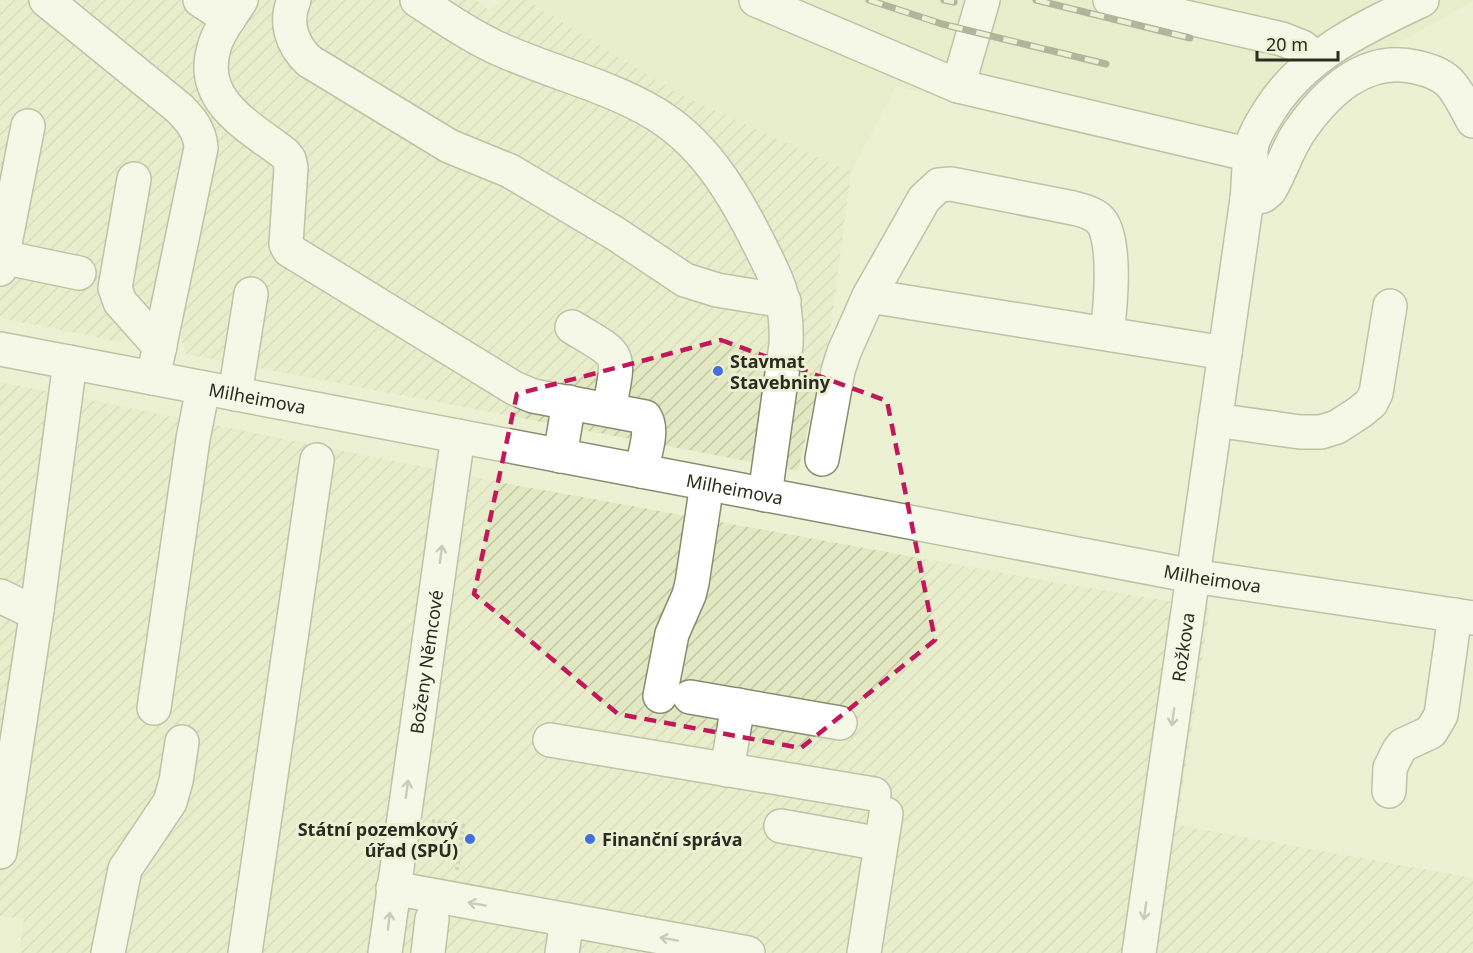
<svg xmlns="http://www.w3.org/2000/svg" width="1473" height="953" font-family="'Noto Sans',sans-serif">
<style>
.built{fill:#e2e9c2}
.industrial{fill:url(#industrial-furrows)}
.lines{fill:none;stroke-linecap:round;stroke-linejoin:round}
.minor-casing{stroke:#878c70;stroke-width:36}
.path{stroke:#b2b69d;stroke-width:4;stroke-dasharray:3 3;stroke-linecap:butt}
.minor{stroke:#fff;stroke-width:33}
.rail-casing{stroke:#6a6d5b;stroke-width:7}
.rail{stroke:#ecf1d3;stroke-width:4.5;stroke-dasharray:14;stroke-linecap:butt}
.oneway{stroke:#9fa09b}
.marked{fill:none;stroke:#c2185b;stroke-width:4.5;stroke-dasharray:12 8;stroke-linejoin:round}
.poi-dot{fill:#436fe0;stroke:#ecf1d3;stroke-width:2}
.labels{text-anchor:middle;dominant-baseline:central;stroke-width:6;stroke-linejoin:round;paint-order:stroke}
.poi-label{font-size:18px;font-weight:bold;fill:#2a2c20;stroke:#ecf1d3;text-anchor:start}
.street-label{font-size:18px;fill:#2a2c20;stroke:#ecf1d3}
</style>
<defs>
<pattern id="industrial-furrows" width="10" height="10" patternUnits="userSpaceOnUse" patternTransform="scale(1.5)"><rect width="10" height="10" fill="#e2e9c2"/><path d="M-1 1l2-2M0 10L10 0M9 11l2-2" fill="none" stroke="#c2c8a6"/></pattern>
</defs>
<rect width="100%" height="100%" fill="#ecf1d3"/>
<!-- built -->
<path class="built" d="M527,0H1473V1L1344,74L1267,178L896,86L851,172L679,94Z"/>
<!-- industrial -->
<path class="industrial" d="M0,0H476L489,10L503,0H527L679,94L851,172L830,332L798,471L186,354L181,338L184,313L152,306L121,342L0,318Z
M0,382L504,483L1053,582L1210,608L1177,825L1473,878V953H19L24,919L0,916Z"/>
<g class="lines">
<defs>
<g id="minor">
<path d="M46,0L179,108C191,120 200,131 201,148L153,378"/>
<path d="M200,0L229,19"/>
<path d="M241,0C232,15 218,31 214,48C198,101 249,126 285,154L289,159L291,168L286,244L289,250L514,388L533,396L645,417C654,430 644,456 641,471"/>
<path d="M294,0C284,22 292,45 309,61L449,146L510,171L616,234L685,280L717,290L784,301"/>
<path d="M417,0C442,16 467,34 495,47C546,71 605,84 654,113C701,141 730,187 754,234C776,277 788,296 786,345L765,495"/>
<path d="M756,0L958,86L1251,155"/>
<path d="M1110,0L1282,39L1302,47L1316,58"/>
<path d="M958,86L983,0"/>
<path d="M134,179L115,288L120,302L160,347"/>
<path d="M1247,199L1263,196L1270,190C1281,171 1287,150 1299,132C1326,93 1364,55 1416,67C1428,70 1439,73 1449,82C1459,93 1466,108 1473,121"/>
<path d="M2,257L79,273"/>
<path d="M0,269L28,126"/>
<path d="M572,327C623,358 620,350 609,410"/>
<path d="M1107,334C1110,310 1118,236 1099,219C1093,213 1082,210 1073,208L951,184L939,185L924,199L869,296L1225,353"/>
<path id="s1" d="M0,349L1193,576L1473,618"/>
<path d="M235,394L251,294"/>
<path d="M1215,420L1300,432H1321L1337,427L1360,412L1371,403L1376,393L1390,306"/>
<path d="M560,456L569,402"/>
<path d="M822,459L838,371L844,352L869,296"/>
<path d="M0,596L25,608L37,610"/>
<path d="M660,696L672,634L689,595L692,583L707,484"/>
<path d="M690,697L840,723"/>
<path d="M154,708L193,439L203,388"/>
<path d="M550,740L874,794"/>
<path d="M727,770L738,705"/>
<path d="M1389,791L1390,768L1399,750L1403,745L1431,732L1441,715L1455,615"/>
<path d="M781,826L881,844"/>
<path d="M0,852L37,610L70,362"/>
<path d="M393,888L748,953"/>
<path d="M108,953L125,869L170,802L176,781L182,742"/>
<path d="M245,953L317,460"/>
<path id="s2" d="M385,953L458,436"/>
<path d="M428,953L432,919"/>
<path d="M562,953L567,920"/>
<path d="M864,953L886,814"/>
<path id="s3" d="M1139,953L1247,199C1249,181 1248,161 1252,144C1256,131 1264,119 1271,108C1307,53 1365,27 1422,0"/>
</g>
</defs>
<!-- minor casing -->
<use href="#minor" class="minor-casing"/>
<!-- path -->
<path class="path" d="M432,821L466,826
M457,870L463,826"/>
<!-- minor -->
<use href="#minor" class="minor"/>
<defs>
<path id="rail" d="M869,0L942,24L1106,64
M944,0L954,2
M1036,0L1190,38"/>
</defs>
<!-- rail casing -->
<use href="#rail" class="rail-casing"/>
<!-- rail -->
<use href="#rail" class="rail"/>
</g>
<!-- one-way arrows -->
<defs><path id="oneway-shaft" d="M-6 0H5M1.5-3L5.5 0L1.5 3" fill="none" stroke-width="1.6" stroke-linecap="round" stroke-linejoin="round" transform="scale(1.5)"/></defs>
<g class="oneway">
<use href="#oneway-shaft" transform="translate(441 554) rotate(-82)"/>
<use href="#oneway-shaft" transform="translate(1173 717) rotate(98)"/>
<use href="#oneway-shaft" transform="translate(407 789) rotate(-82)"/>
<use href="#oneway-shaft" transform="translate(477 904) rotate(-170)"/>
<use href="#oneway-shaft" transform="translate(1145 911) rotate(98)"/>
<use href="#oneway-shaft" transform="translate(389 921) rotate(-83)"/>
<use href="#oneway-shaft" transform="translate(669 939) rotate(-170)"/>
</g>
<!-- marked area -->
<path d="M0 0H1473V953H0ZM721,340L887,401L935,640L801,748L618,714L474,594L517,394Z" fill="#ecf1d3" fill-opacity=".55" fill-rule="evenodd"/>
<path class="marked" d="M721,340L887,401L935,640L801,748L618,714L474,594L517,394Z"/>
<!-- markers -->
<g class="poi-dot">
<circle cx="718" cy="371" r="6"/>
<circle cx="470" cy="839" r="6"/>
<circle cx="590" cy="839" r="6"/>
</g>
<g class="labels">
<!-- poi labels -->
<g class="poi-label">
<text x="730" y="361">Stavmat<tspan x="730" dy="21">Stavebniny</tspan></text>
<text x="458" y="829" text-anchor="end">Státní pozemkový<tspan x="458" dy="21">úřad (SPÚ)</tspan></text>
<text x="602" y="839">Finanční správa</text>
</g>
<!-- street labels -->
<g class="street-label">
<text stroke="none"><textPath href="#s1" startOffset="262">Milheimova</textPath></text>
<text stroke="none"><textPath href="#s1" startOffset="748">Milheimova</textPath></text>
<text stroke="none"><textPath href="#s1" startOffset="1234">Milheimova</textPath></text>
<text stroke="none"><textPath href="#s3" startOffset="309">Rožkova</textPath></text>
<text stroke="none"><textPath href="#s2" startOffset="294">Boženy Němcové</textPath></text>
</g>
</g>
<!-- scale -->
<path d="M1257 51v9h81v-9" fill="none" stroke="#2a2c20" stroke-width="3"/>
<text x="1266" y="51" font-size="18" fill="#2a2c20" stroke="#ecf1d3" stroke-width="4.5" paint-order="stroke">20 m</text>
</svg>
